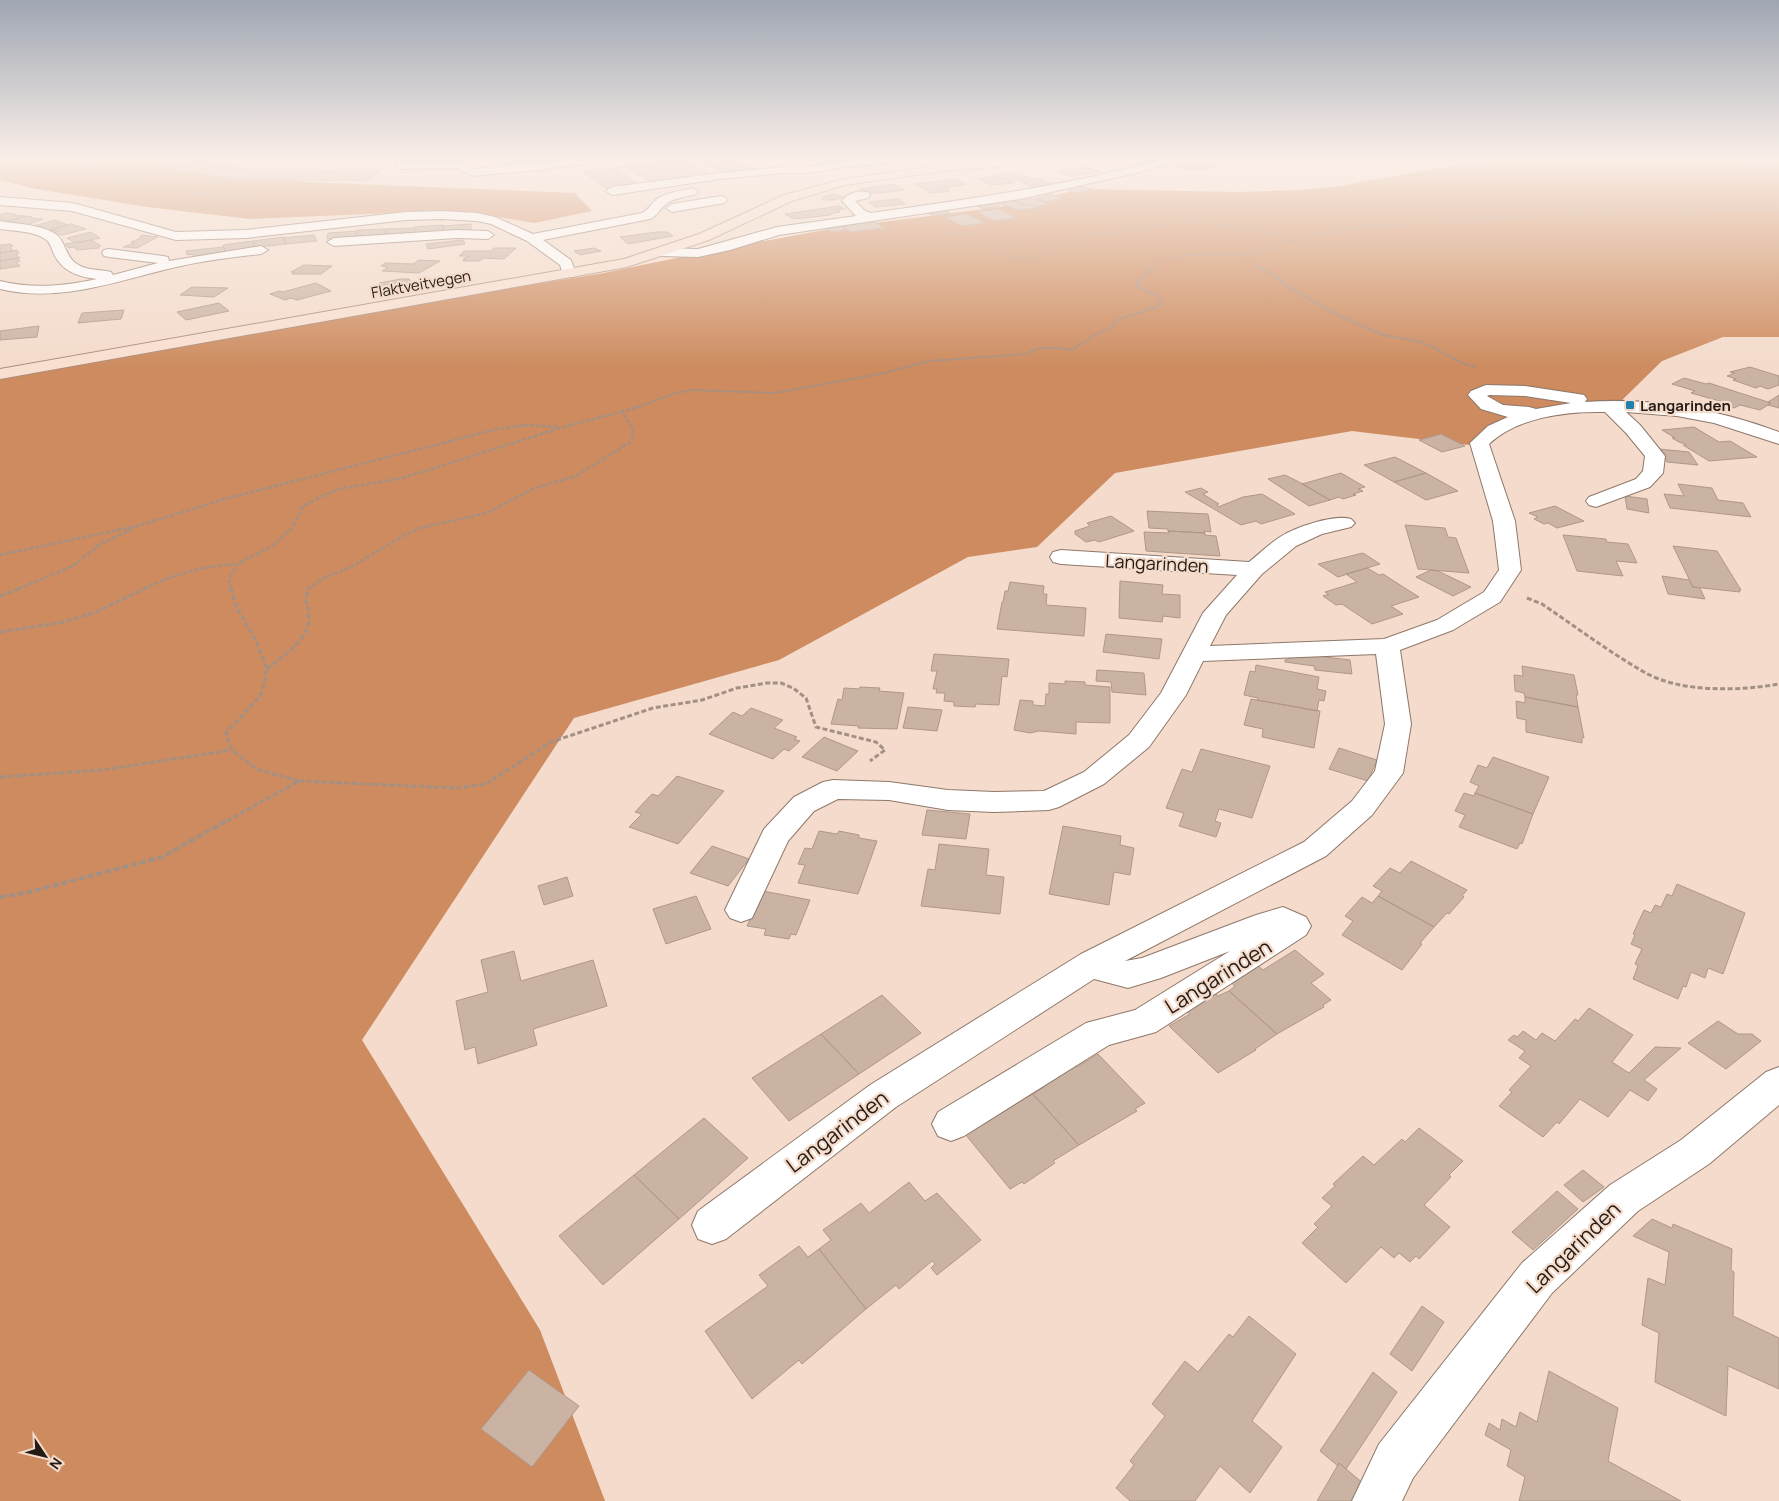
<svg xmlns="http://www.w3.org/2000/svg" width="1779" height="1501" font-family="Manrope,sans-serif">
<style>
.forest{fill:#cd8b5f}
.building{fill:#cbb3a3;stroke:#b09889}
.lines{fill:none;stroke-linecap:round;stroke-linejoin:round}
.minor-casing{stroke:#8f786a;stroke-width:2}
.major-casing{stroke:#ab8d7a;stroke-width:2}
.path-far4{stroke:#a39084;stroke-width:1;stroke-dasharray:2.5 1;stroke-linecap:butt}
.path-far3{stroke:#a39084;stroke-width:2;stroke-dasharray:3 1;stroke-linecap:butt}
.path-far2{stroke:#a39084;stroke-width:2.5;stroke-dasharray:4 2;stroke-linecap:butt}
.path-far1{stroke:#a39084;stroke-width:3;stroke-dasharray:5 2.5;stroke-linecap:butt}
.path{stroke:#a39084;stroke-width:4;stroke-dasharray:6 3;stroke-linecap:butt}
.minor{fill:#fff;fill-rule:evenodd}
.major{fill:#f8dfd0;fill-rule:evenodd}
.poi-dot{fill:#2180ac;stroke:#f4dbcb;stroke-width:2}
.labels{text-anchor:middle;dominant-baseline:central;stroke-width:4.5;stroke-linejoin:round;paint-order:stroke}
.far-street-label{font-size:15px;fill:#241b15;stroke:#f4dbcb}
.far-poi-label{font-size:15px;font-weight:bold;fill:#241b15;stroke:#f4dbcb;text-anchor:start}
.street-label{font-size:18px;fill:#241b15;stroke:#f4dbcb}
.near-street-label{font-size:21px;fill:#241b15;stroke:#f4dbcb}
</style>
<rect width="100%" height="100%" fill="#f4dbcb"/>
<!-- forest -->
<path class="forest" d="M4,158H172L170,159L173,170L235,179L575,193L592,211L534,223L499,217L440,211L250,219L147,207L36,189L0,180V159Z
M1495,158H1763L1779,160V337H1723L1662,361L1617,405L1506,419L1469,445L1352,431L1115,473L1037,547L968,557L779,660L574,718L362,1040L540,1330L605,1501H0V371L604,273L686,256L716,253L759,242L835,228L1000,207L1083,189L1238,192L1301,190L1339,186Z"/>
<!-- building -->
<path class="building" d="M491,158H544L502,164Z
M683,158H731L754,169L724,173L695,158L685,159L713,175L653,183L626,167L614,169L641,185L609,190L583,172Z
M808,158H841L842,159L811,161Z
M195,160L261,171L282,172L380,171L370,180L271,181L273,179H234L164,168Z
M1204,164H1213L1218,168L1183,170L1177,165Z
M1088,167L1100,172L1069,176L1057,171Z
M1015,172L1029,177L1013,181L994,175Z
M997,176L1015,183L991,185L978,179Z
M1039,178L1052,184L1032,187L1019,181Z
M955,179L966,184L945,188L950,191L931,193L915,184Z
M893,184L904,190L870,194L860,192L865,191L859,189Z
M1081,186L1092,189L1076,193L1065,189Z
M833,194L844,197L834,200H822L823,197Z
M1050,194L1063,198L1048,202L1036,198Z
M1028,197L1049,204L1034,207L1012,201Z
M899,199L905,204L875,207L869,202Z
M1012,201L1034,207L1038,208L1019,210L998,203Z
M991,202L1000,206L984,209L975,205Z
M839,206L845,209L836,210L840,212L829,214L831,215L794,219L785,214Z
M942,209L951,214L934,216L925,212Z
M998,209L1016,218L994,221L977,212Z
M6,213L15,214L13,215L25,216L6,222H0V215Z
M967,214L985,223L962,226L945,217Z
M24,216L32,217L30,218L43,219L24,226L6,222Z
M55,220L68,225L46,231L36,229L41,227L34,226Z
M872,220L884,228L850,232L840,225Z
M71,224L86,229L62,235L52,233L57,231L50,230Z
M471,224V231L443,232V226Z
M443,225V232L414,233V227Z
M841,225L847,230L831,232L825,227Z
M414,228V233L385,235L386,229Z
M386,229L385,236L356,238L357,230Z
M357,231L356,236L351,238L327,239L328,233Z
M91,232L100,238L76,243L67,238Z
M657,232H667L673,236L628,244L620,237Z
M141,235L158,237L137,248L123,247L134,243L131,242L139,239Z
M314,235L317,241L286,244L283,238Z
M283,237L286,244L269,246L255,247L253,241Z
M92,240L101,246L98,247L99,248L77,250L74,247L69,248L65,244Z
M463,240L465,244L428,249L426,244Z
M253,241L256,248L226,253L223,245Z
M11,244L13,246L10,247L13,251L0,253V245Z
M223,247L226,253L194,256L193,254L187,255L186,251Z
M494,248H516L504,259L483,258L480,261H463L465,259H463L469,256H459L464,251H491Z
M594,248L601,251L580,255L574,251Z
M17,250L19,253L16,254L20,258L0,261V253Z
M17,258L20,261L16,262L20,266L0,269V261Z
M419,260L440,261L419,273L382,271L388,267L381,266L385,263L413,264Z
M304,265L332,266L321,274H292L294,272H291Z
M401,279H409L412,283L382,288L379,283Z
M316,283L331,291L297,300L291,298L285,300L270,294L280,291L283,292Z
M192,287L228,288L214,297L180,295Z
M219,303L229,311L186,320L177,312Z
M124,310L121,319L78,323L82,313Z
M39,326L37,337L0,340V331Z
M1750,367L1779,376V385L1768,389L1760,386L1756,388L1733,380L1736,379L1727,376L1735,373L1730,372Z
M1684,378L1706,384L1709,383L1771,403L1760,410L1740,405L1734,408L1720,404L1723,402L1691,393L1695,391L1672,384Z
M1779,395V408L1768,405L1771,403L1768,402Z
M1694,427L1719,442L1730,441L1757,457L1709,461L1683,445H1686L1684,443H1681L1672,438H1675L1662,430Z
M1441,434L1465,446L1442,452L1419,440Z
M1659,449L1689,452L1698,465L1667,462Z
M1395,457L1426,473L1394,482L1364,465Z
M1341,473L1365,487L1358,489L1363,491L1353,494L1356,495L1343,499L1339,497L1330,500L1302,484Z
M1426,473L1458,491L1426,500L1394,482Z
M1285,475L1303,484L1330,500L1309,506L1268,479Z
M1678,484L1712,488L1718,500L1743,503L1751,517L1670,508L1664,494L1684,496Z
M1201,488L1208,492L1203,494L1219,504H1217L1218,507L1243,497L1262,494L1295,514L1261,524L1256,521L1241,525L1185,492Z
M1625,496L1647,499L1649,513L1627,509Z
M1555,506L1584,521L1557,528L1548,523L1544,524L1534,519L1538,517L1529,513Z
M1147,511L1208,514L1211,532L1204,531L1205,533L1168,531V529L1149,528Z
M1111,516L1134,531L1099,542L1095,540L1086,542L1075,534V531L1090,526L1087,523Z
M1405,525L1445,528L1448,537L1456,538L1469,573L1418,569Z
M1168,531L1205,533V535L1216,536L1220,556L1146,551L1144,532L1169,533Z
M1563,535L1606,539L1607,542L1628,544L1637,563L1616,561L1623,576L1577,571Z
M1673,546L1717,551L1741,590H1739L1740,592L1693,587Z
M1363,553L1380,564L1338,577L1318,564Z
M1367,568L1379,575L1383,574L1419,597L1391,606L1403,614L1372,624L1342,604L1336,605L1323,596L1329,594L1325,592L1357,582L1346,574Z
M1431,570L1438,571L1471,587L1453,596L1416,577Z
M1662,576L1689,580L1693,587L1700,588L1705,599L1668,594Z
M1120,581L1163,585L1162,594L1180,595V618L1163,616L1162,622L1119,618Z
M1010,582L1044,586L1043,594H1047L1046,605L1086,608L1084,636L997,629L1002,602H1003L1005,591H1008Z
M1106,634L1162,639L1159,659L1103,652Z
M934,654L1009,659L1007,677L1002,676L999,705L976,704L975,707L954,706V702L944,701L945,693H936L937,689H933L937,671H931Z
M1300,654L1350,660L1352,674L1315,670L1314,666L1285,662V660Z
M1256,665L1319,677L1317,689L1326,691L1324,701L1319,700L1317,711L1257,700L1258,698L1244,695L1250,671L1255,672Z
M1522,666L1574,675L1578,695H1576L1578,707L1525,697L1524,693L1515,691L1514,675L1523,676Z
M1097,670L1144,673L1146,695L1112,692L1111,682L1096,681Z
M1065,681L1085,682V685L1110,687V723L1076,722V734L1039,731L1030,733L1014,730L1020,700L1033,701V705L1045,706L1046,694H1049V683L1065,684Z
M860,687L880,688L879,691L904,693L897,729L858,728L859,726L831,724L838,699L842,700L844,688L859,689Z
M1525,697L1578,707L1584,738L1582,737V743L1526,732V720L1517,718L1516,701L1525,703Z
M1251,699L1320,711L1314,748L1262,737L1263,729L1244,725Z
M908,707L942,710L937,731L903,728Z
M751,708L783,720L774,728L797,737L794,739L800,741L789,751L784,749L773,759L709,734L733,712L742,716Z
M824,737L858,751L837,771L802,757Z
M1339,748L1377,760L1368,781L1329,769Z
M1201,749L1270,766L1252,818L1219,809L1215,821L1221,823L1216,837L1179,826L1184,813L1166,808L1182,769L1192,772Z
M1493,757L1549,777L1533,814L1475,793L1479,786L1470,782L1478,765L1487,768Z
M677,776L724,791L678,844L629,827L642,814L635,812L652,794L658,796Z
M1464,793L1474,796L1475,793L1533,814L1522,844L1520,843L1517,849L1459,827L1465,815L1455,811Z
M927,810L970,814L966,839L922,835Z
M1063,826L1121,836L1120,845L1134,848L1130,875L1114,872L1109,905L1049,894Z
M819,831L837,834L839,831L859,835V838L877,841L858,894L798,883L805,865L798,864L805,848L812,849Z
M939,844L989,849L986,875L1004,877L1000,914L921,906L928,869L935,870Z
M712,846L749,859L728,886L690,873Z
M1411,861L1467,890L1462,896L1464,897L1449,914L1447,913L1434,927L1378,896L1382,891L1373,886L1390,868L1400,873Z
M567,877L573,896L544,905L538,886Z
M1677,884L1745,913L1723,974L1708,968L1705,978L1691,972L1686,987L1683,986L1678,999L1633,979L1638,966L1635,964L1642,949L1631,944L1635,935L1633,934L1644,910L1651,913L1655,905L1661,907L1667,894L1672,896Z
M763,891L810,900L796,935L791,934L789,939L764,935L766,929L747,926Z
M696,896L711,929L666,944L653,909Z
M1378,896L1434,927L1420,943L1422,944L1402,970L1342,935L1353,921L1345,916L1362,897L1372,903Z
M1295,950L1324,974L1311,983L1331,1000L1323,1005L1324,1007L1277,1034L1229,991L1235,986L1227,979L1255,963L1263,970Z
M514,951L521,981L593,960L607,1006L533,1029L537,1045L478,1064L475,1047L465,1050L456,1001L488,992L481,960Z
M1210,989L1218,996L1229,991L1277,1034L1255,1049L1256,1050L1218,1073L1169,1026L1190,1014L1181,1007Z
M882,995L921,1033L859,1074L821,1034Z
M1589,1008L1633,1035L1612,1062L1629,1073L1655,1047L1681,1048L1644,1080L1657,1089L1648,1101L1630,1090L1608,1117L1580,1099L1559,1124L1557,1122L1543,1137L1499,1106L1512,1092L1509,1090L1531,1066L1519,1058L1525,1051L1508,1040L1514,1035L1517,1037L1523,1031L1536,1040L1542,1033L1555,1041L1575,1019L1578,1021Z
M1718,1021L1738,1034H1752L1761,1041L1726,1069L1688,1043Z
M821,1034L859,1074L789,1121L752,1078Z
M1098,1054L1145,1103L1135,1109L1137,1111L1079,1145L1033,1094L1044,1087L1036,1078L1068,1059L1077,1067Z
M1016,1090L1023,1099L1033,1094L1079,1145L1053,1161L1055,1163L1024,1184L1022,1182L1010,1189L965,1134Z
M704,1118L748,1158L679,1219L634,1175Z
M1419,1128L1463,1161L1449,1175L1451,1177L1424,1205L1450,1227L1419,1259L1416,1256L1410,1262L1399,1253L1394,1258L1381,1247L1346,1283L1302,1243L1318,1227L1314,1224L1332,1206L1322,1198L1335,1186L1333,1184L1363,1156L1374,1165L1402,1139L1405,1142Z
M1583,1170L1604,1187L1583,1202L1564,1185Z
M634,1175L679,1219L603,1285L559,1236Z
M909,1182L925,1201L937,1193L981,1240L937,1275L931,1268L935,1264L932,1261L899,1289L896,1285L866,1309L819,1249L831,1240L823,1230L861,1203L869,1213Z
M1557,1191L1578,1209L1533,1250L1512,1232Z
M1652,1219L1672,1228L1673,1224L1732,1249L1731,1270L1734,1272L1733,1316L1779,1338V1389L1728,1366L1726,1416L1655,1382L1659,1333L1642,1325L1648,1278L1665,1285L1669,1252L1633,1236Z
M799,1246L808,1257L819,1249L866,1309L802,1364L799,1360L752,1399L705,1331L768,1286L759,1275Z
M1422,1306L1444,1322L1412,1371L1390,1354Z
M1249,1316L1296,1354L1252,1421L1282,1447L1250,1493L1220,1466L1195,1501H1130L1116,1488L1134,1465L1130,1461L1165,1416L1152,1404L1185,1361L1198,1372L1229,1334L1233,1337Z
M529,1370L579,1406L532,1467L481,1429Z
M1549,1371L1618,1408L1608,1461L1681,1501H1519L1525,1477L1507,1466L1511,1450L1485,1435L1489,1423L1500,1430L1502,1419L1516,1427L1520,1412L1537,1422Z
M1373,1372L1397,1392L1346,1469L1339,1463L1338,1466L1320,1451Z
M1339,1463L1364,1484L1354,1501H1317Z"/>
<g class="lines">
<defs>
<path id="minor" d="M583,158H609L604,161L539,170L472,176L458,168L401,169L395,166L401,163L460,162L474,169Z
M880,158H919L914,161L843,167L809,173H783L720,179L612,195L606,191L612,187L720,173L783,167H809L843,161Z
M1168,158H1184L1183,160L1136,173L1020,199L779,235L730,250L698,257L661,256L654,252L661,248L698,249L777,227L856,216L842,201C848,193 858,190 868,192L870,195L868,198L855,201L865,211L871,213C971,199 1071,185 1168,158Z
M692,188L696,190L698,192L696,194C687,197 672,198 665,205C659,210 658,215 650,219L543,240L571,260L576,274L574,277H564L560,265L527,241L491,224L477,221L442,219L406,220L246,238L176,240L72,211L0,205V197L73,203L176,232L246,230L406,212L442,211L477,213L495,217L533,234L642,213C650,209 652,201 660,197C669,192 682,191 692,188Z
M721,196L725,197L727,200L725,203L672,212L666,208L672,204Z
M0,221C17,224 38,224 54,233C66,240 65,257 77,264C87,271 99,269 111,272L113,275L158,263L109,257L104,256L102,253L104,250L109,249L163,256L168,257L169,261L261,246L268,250L261,254C234,257 207,260 181,266C121,279 62,304 0,289V281C33,289 64,286 97,279C78,277 61,271 53,252C51,247 50,242 45,239C33,231 14,231 0,229Z
M457,230L488,231L494,235L488,239L457,238L334,246L327,242L334,238Z
M1486,385L1525,386L1578,394L1584,395L1587,399L1585,402C1650,397 1718,409 1779,432V444L1714,423L1677,416L1626,412L1640,425L1665,456L1663,473L1650,487L1596,507L1589,505L1586,501L1589,497L1636,479L1643,471L1645,456L1626,433L1605,412C1566,411 1518,417 1489,444L1515,521L1521,570L1500,602L1453,630L1400,650L1411,724L1403,773L1372,815L1326,856L1125,961L1142,958L1256,915L1283,907L1306,917L1311,926L1306,935L1156,1032L1109,1045L964,1136L951,1141L938,1136L932,1124L938,1112L1086,1023L1135,1010L1230,951L1161,978L1128,988L1094,979L896,1107L726,1239L712,1244L698,1239L692,1225L698,1211L870,1085L1081,954L1304,842L1352,801L1375,771L1385,724L1376,654L1203,661L1186,695L1149,747L1104,784L1059,807L1049,810L994,812L948,810L889,800L838,799L814,811L788,841L752,918L741,922L730,918L725,910L764,829L794,797L823,782L833,780L889,782L948,790L994,792L1044,791L1084,772L1129,735L1161,693L1203,613L1237,575L1061,564L1053,562L1050,557L1053,552L1061,550L1249,562C1259,554 1269,544 1280,537C1295,527 1334,514 1351,519L1355,523L1351,527L1322,534L1296,546L1262,574L1226,615L1210,646L1384,639L1437,620L1484,592L1499,570L1493,521L1470,443L1488,426L1508,417L1481,409L1468,395L1471,391ZM1489,395L1525,396L1571,403L1536,409L1529,407L1503,405L1487,396Z
M1779,1067V1105L1709,1164L1638,1211L1552,1293L1413,1478L1402,1501H1352L1379,1444L1522,1263L1610,1185L1681,1140L1766,1072Z"/>
<path id="major" d="M1036,158H1079L1074,161L943,171L845,185L792,201L709,240L627,267L0,379V369L624,259L699,234L784,195L844,179L943,165Z
M1742,158H1779V163L1747,161Z"/>
</defs>
<!-- minor casing -->
<use href="#minor" class="minor-casing"/>
<!-- major casing -->
<use href="#major" class="major-casing"/>
<!-- path-far4 -->
<path class="path-far4" d="M131,158L121,160L106,167V173L170,190L248,199L273,205
M209,158L281,168L378,166
M628,162L660,158
M0,165L45,158L52,161L56,166L65,168L119,160
M945,232L970,235L1006,253L1012,258L1032,260L1049,249L1084,237L1170,223L1198,222L1218,224L1278,233L1297,240C1279,246 1262,251 1244,254C1217,257 1175,248 1152,268
M1297,240L1351,228L1384,225L1592,212L1657,213L1779,208
M1241,255L1258,268"/>
<!-- path-far3 -->
<path class="path-far3" d="M1256,266L1275,276L1289,287L1339,316L1383,335L1422,342L1467,365L1476,367
M635,408L676,393L693,390L775,393L879,374L930,361L1026,354C1038,345 1058,348 1072,350L1091,337L1110,328L1117,320L1159,306L1161,301L1155,295L1136,286C1139,279 1148,273 1153,266"/>
<!-- path-far2 -->
<path class="path-far2" d="M0,555L137,526L225,499L497,429L525,425L557,427
M18,589L73,566L99,545L132,529
M144,589C174,574 203,566 237,564
M231,589L229,580L237,564L271,547L292,528L303,506L320,497L339,489L403,478L560,428L639,407
M308,589L324,578L353,566L401,537L420,528L487,513L535,488L576,476L629,443C639,431 629,423 622,412"/>
<!-- path-far1 -->
<path class="path-far1" d="M231,588L235,604L255,639L267,669L261,695L226,733L232,750L256,769L299,781
M0,596L21,588
M1527,598L1542,604C1576,627 1609,652 1644,672C1680,693 1739,691 1779,684
M0,632L64,622L96,612L146,588
M267,669C283,656 308,641 309,618C310,603 301,605 309,588
M0,777L102,770L232,750
M227,821L299,781L457,788L486,784L551,742L653,708L702,700L737,688L767,683H781L793,688L806,698L816,727L876,742L885,750L870,761"/>
<!-- path -->
<path class="path" d="M0,897L29,892L162,857L230,819"/>
<!-- minor -->
<use href="#minor" class="minor"/>
<!-- major -->
<use href="#major" class="major"/>
</g>
<!-- sky -->
<linearGradient id="sky" x2="0" y2="1"><stop stop-color="#9fa6b3"/><stop offset="0.43" stop-color="#faefe8"/><stop offset="1" stop-color="#faefe8" stop-opacity="0"/></linearGradient>
<rect width="1779" height="368" fill="url(#sky)"/>
<!-- markers -->
<rect class="poi-dot" x="1625" y="400" width="10" height="10" rx="2.5"/>
<g class="labels">
<!-- far-street labels -->
<g class="far-street-label">
<text transform="translate(421 284) rotate(-10)">Flaktveitvegen</text>
</g>
<!-- far-poi labels -->
<g class="far-poi-label">
<text x="1640" y="405">Langarinden</text>
</g>
<!-- street labels -->
<g class="street-label">
<text transform="translate(1157 563) rotate(3)">Langarinden</text>
</g>
<!-- near-street labels -->
<g class="near-street-label">
<text transform="translate(1218 976) rotate(-32)">Langarinden</text>
<text transform="translate(837 1131) rotate(-37)">Langarinden</text>
<text transform="translate(1573 1247) rotate(-44)">Langarinden</text>
</g>
</g>
<!-- north arrow -->
<g transform="translate(45 1456) rotate(125)" stroke="#f4dbcb" stroke-width="4" paint-order="stroke">
<path d="M0-4L9 19L0 12L-9 19Z" fill="#241b15"/>
<text y="-8" font-size="14" font-weight="bold" text-anchor="middle" fill="#241b15">N</text>
</g>
</svg>
